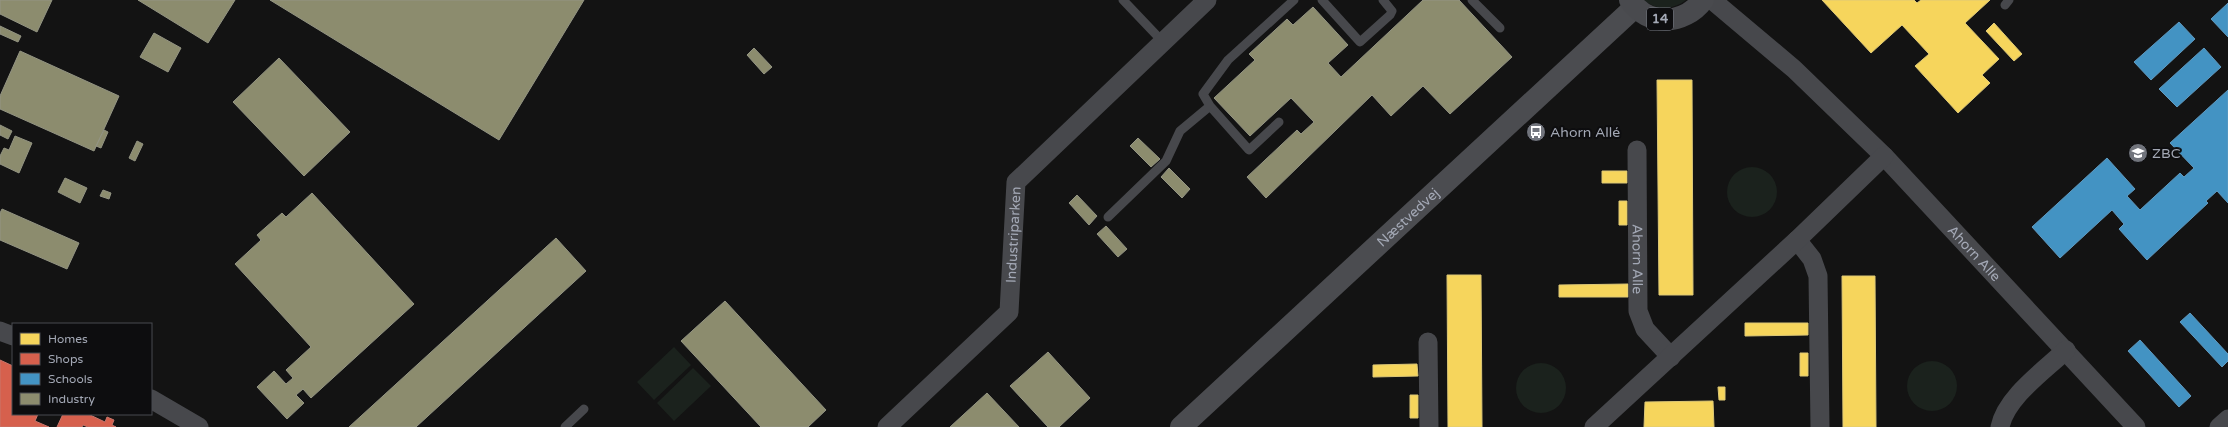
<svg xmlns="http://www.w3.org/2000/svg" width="2228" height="427" font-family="'Varela Round',sans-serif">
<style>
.green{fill:#1b221d}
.homes{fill:#f6d55c;stroke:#ddc877}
.shops{fill:#d6604d;stroke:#c7766c}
.schools{fill:#4393c3;stroke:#6099bf}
.industry{fill:#8c8c6e;stroke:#939483}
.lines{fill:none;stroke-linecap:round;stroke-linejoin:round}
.service{stroke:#47484c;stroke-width:9}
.minor{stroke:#47484c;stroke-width:19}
.secondary{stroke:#4b4c50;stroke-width:22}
.primary{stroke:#494a4e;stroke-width:22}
.labels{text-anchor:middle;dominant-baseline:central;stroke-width:4;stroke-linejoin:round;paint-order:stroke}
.shield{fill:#0d0d0f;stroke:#767a83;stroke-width:1}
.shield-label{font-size:13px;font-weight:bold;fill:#a3a8b5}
.poi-label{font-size:14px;fill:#a3a8b5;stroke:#0d0d0f;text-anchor:start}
.street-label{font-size:14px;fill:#a3a8b5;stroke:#0d0d0f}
</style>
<rect width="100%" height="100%" fill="#131313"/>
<!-- green -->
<path class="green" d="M1644,0H1686C1673,10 1657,11 1644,0Z
M1727 192a25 25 0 1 1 50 0a25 25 0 1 1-50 0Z
M674,347L691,365L654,400L637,382Z
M1907 386a25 25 0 1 1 50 0a25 25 0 1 1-50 0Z
M1516 388a25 25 0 1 1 50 0a25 25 0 1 1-50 0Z
M693,368L711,386L674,421L657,403Z"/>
<!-- homes -->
<path class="homes" d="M1822,0H1914L1917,3L1921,0H1990L1965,23L1999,59L1982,75L1990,83L1958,113L1915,66L1929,54L1902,25L1871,53Z
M1994,23L2022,54L2014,61L1986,31Z
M1657,80H1692L1693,295H1659Z
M1602,171H1627V183H1602Z
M1619,201H1627V225H1619Z
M1447,275H1481L1482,427H1448Z
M1842,276H1875L1876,427H1843Z
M1628,284V297H1559V285Z
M1745,323H1808V335L1745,336Z
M1800,353H1808V376H1800Z
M1417,364L1418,376L1373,377V365Z
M1718,387H1725V400H1719Z
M1410,395H1418V418H1410Z
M1713,401L1714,427H1644L1645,402Z"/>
<!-- shops -->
<path class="shops" d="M0,360L13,366V414H38L35,421L49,427H0Z
M63,414H88L105,422L107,417L114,420L112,425L116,427H88L83,425L82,427H57Z"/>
<!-- schools -->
<path class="schools" d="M2228,3V37L2211,19Z
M2179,22L2195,39L2151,80L2134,62Z
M2204,48L2221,67L2177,107L2159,89Z
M2228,90V203L2217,191L2206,201L2208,203L2147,260L2119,229L2124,224L2112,210L2060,258L2032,227L2107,158L2135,189L2127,196L2140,210L2180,173L2184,177L2194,168L2170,143Z
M2190,313L2228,354V361L2222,367L2180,322Z
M2140,340L2191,396L2179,407L2128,351Z"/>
<!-- industry -->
<path class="industry" d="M0,0H52L37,32L0,14Z
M138,0H235L208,43Z
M270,0H584L499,140Z
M1423,0H1459L1512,57L1450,114L1423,86L1391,116L1372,95L1266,198L1247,177L1297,130L1301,134L1314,122L1291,98L1250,136L1214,98L1255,60L1249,54L1287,19L1293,25L1313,7L1348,45L1328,63L1341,77Z
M0,26L21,36L18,42L0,34Z
M154,33L181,48L168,72L140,57Z
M754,48L772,67L764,74L747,55Z
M20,51L119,96L94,151L0,109V96Z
M279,58L350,132L304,176L233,102Z
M0,125L12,131L8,139L0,135Z
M104,130L108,132L101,148L96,146Z
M15,136L32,143L19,173L0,164V156L4,148L9,150Z
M1138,138L1160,159L1151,167L1130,146Z
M137,141L143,144L135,161L129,158Z
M1169,168L1190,189L1182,198L1161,177Z
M65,178L87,188L80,203L58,192Z
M103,190L111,193L109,199L100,196Z
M312,193L414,304L311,398L303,389L296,395L304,403L287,419L257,387L274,371L286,384L293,378L286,370L311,347L235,264L261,240L257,235L282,213L286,217Z
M1077,195L1097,216L1089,225L1069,203Z
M2,209L79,243L67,269L0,240V213Z
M1106,226L1127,249L1118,257L1097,234Z
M556,238L586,271L416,427H349Z
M725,301L826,410L808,427H761L681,341Z
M1048,352L1090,398L1059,427H1048L1010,386Z
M987,393L1019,427H950Z"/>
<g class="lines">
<!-- service -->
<path class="service" d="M1123,0L1163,42
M1322,0L1360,42L1390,15L1392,11L1383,0
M1472,0L1500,28
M2005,5L2009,0
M1279,122L1249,150L1210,106L1203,94L1228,60L1294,0
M1108,217L1166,161L1180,131L1210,106
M565,427L584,409"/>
<!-- minor -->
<g class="minor">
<path id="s1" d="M1712,0L1794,69L1884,156L2136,427"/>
<path id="s2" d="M1637,150L1638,311L1645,329L1671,357"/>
<path d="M1797,240L1812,259L1818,276L1820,427"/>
<path d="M0,331L13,336"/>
<path d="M1428,342L1429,427"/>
<path d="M151,399L199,427"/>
<path id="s3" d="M887,427L1009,312L1016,182L1207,0"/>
<path d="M1594,427L1797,240L1884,156"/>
<path d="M2000,427C2006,397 2045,370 2066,350"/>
<path d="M2219,427L2228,419"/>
</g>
<!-- secondary -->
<path class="secondary" id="s4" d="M1181,427L1635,7"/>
<!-- primary -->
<path class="primary" d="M1630,0C1648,27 1684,25 1703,0"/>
</g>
<!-- icons -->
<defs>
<symbol id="bus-disc" viewBox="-11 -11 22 22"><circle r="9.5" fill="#71747c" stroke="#0d0d0f"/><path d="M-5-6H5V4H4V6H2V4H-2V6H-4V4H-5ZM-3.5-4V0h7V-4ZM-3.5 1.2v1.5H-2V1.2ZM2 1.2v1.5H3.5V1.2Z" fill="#fff"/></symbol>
<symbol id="school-disc" viewBox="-11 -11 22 22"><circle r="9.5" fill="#71747c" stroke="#0d0d0f"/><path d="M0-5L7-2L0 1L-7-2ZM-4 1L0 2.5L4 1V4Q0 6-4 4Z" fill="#fff"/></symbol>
</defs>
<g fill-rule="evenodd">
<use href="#bus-disc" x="1525" y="121" width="22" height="22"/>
<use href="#school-disc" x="2127" y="142" width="22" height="22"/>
</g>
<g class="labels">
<!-- shield labels -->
<rect class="shield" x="1647" y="8" width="26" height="22" rx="3"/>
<g class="shield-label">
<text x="1660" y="19">14</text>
</g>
<!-- poi labels -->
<g class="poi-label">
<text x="1550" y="132">Ahorn Allé</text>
<text x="2152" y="153">ZBC</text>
</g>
<!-- street labels -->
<g class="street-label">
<text stroke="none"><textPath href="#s4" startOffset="309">Næstvedvej</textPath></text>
<text stroke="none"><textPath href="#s3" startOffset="245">Industriparken</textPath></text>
<text stroke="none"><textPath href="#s1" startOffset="365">Ahorn Alle</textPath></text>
<text stroke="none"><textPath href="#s2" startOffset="109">Ahorn Alle</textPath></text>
</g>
</g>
<!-- legend -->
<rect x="12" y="323" width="140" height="92" fill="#0d0d0f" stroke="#494b51"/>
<rect x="20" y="333" width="20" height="12" fill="#f6d55c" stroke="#494b51"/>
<text x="48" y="343" font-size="12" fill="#a3a8b5">Homes</text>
<rect x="20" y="353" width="20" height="12" fill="#d6604d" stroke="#494b51"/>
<text x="48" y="363" font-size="12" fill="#a3a8b5">Shops</text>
<rect x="20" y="373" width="20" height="12" fill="#4393c3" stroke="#494b51"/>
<text x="48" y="383" font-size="12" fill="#a3a8b5">Schools</text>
<rect x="20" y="393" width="20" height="12" fill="#8c8c6e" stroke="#494b51"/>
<text x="48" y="403" font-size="12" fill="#a3a8b5">Industry</text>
</svg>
